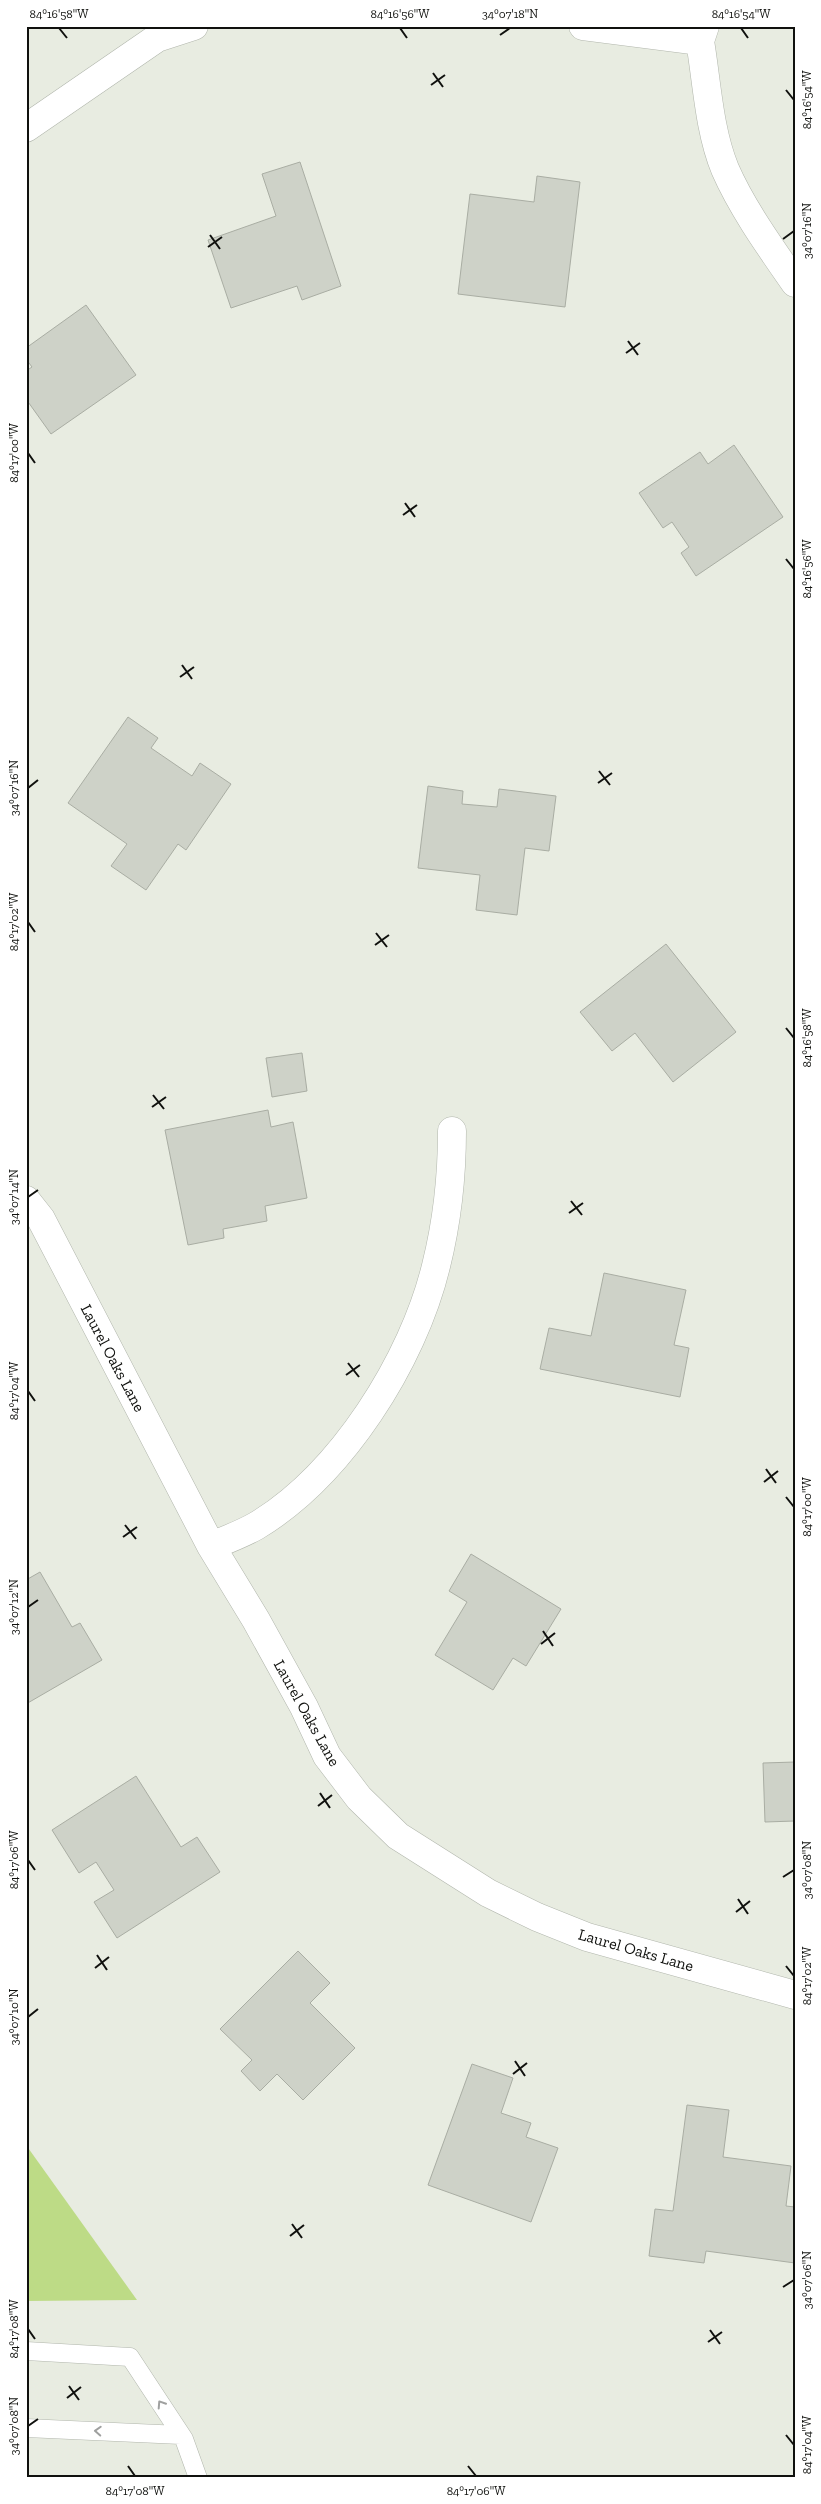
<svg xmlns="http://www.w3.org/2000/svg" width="821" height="2504" font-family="'Zilla Slab',serif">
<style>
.green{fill:#bddb86}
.building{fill:#ced2c8;stroke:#a9ada3}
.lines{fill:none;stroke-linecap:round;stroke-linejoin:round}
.service-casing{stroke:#b1b6ac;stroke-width:19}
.minor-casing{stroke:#b1b6ac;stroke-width:29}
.service{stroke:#fff;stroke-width:18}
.minor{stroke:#fff;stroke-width:28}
.oneway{stroke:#9fa09f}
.ticks{fill:none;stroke:#10110e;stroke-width:2}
.labels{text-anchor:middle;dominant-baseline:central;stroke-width:5;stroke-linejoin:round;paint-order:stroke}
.street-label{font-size:16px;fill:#10110e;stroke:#fff}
.neatline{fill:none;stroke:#10110e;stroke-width:2}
.ticks-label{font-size:12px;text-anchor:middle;fill:#10110e}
</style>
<rect width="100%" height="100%" fill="#e8ece1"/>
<!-- green -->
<path class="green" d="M26,2145L137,2300L26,2301Z"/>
<!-- building -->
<path class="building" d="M300,162L341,286L302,300L297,286L231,308L208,240L276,216L262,174Z
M537,176L580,182L565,307L458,294L470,194L534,202Z
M86,305L136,375L51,434L26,399V371L32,367L26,359V348Z
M734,445L783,517L696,576L681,553L689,547L672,522L663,528L639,493L700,452L708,464Z
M128,717L158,738L151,748L192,776L200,763L231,784L186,850L178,844L146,890L111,866L127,844L68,803Z
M428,786L463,791L462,804L497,807L499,789L556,796L549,851L525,848L517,915L476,910L480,875L418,868Z
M666,944L736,1032L673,1082L635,1033L612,1051L580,1012Z
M302,1053L307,1091L272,1097L266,1058Z
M268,1110L271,1127L293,1122L307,1198L265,1206L267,1221L223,1229L224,1238L188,1245L165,1130Z
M604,1273L686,1290L674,1345L689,1348L680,1397L540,1369L549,1328L591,1336Z
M471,1554L561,1609L526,1666L513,1658L493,1690L435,1655L467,1602L449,1591Z
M40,1572L72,1627L80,1623L102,1660L26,1704V1580Z
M795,1762V1821L765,1822L763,1763Z
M136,1776L181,1847L197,1837L220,1872L117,1938L94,1902L114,1890L96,1862L79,1873L52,1830Z
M298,1951L330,1983L310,2003L355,2048L303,2100L277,2074L260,2091L241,2071L252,2060L220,2029Z
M472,2064L513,2078L501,2113L531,2123L526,2137L558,2148L531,2222L428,2185Z
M687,2105L729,2110L723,2157L791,2166L786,2206L795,2207V2263L706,2251L704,2263L649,2256L655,2209L673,2211Z"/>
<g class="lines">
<defs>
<path id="service" d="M26,2351L130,2357L184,2439L198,2478
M26,2428L181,2435"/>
<path id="minor" d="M583,26L700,41
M705,26L700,41C707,83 709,130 725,169C742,208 770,247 795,283
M26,128L157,38L194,26
M26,1200L41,1219L211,1546L256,1620L304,1707L327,1756L359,1798L398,1836L488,1893L537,1917L587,1937L795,1995
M211,1546C226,1540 242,1534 256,1526C341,1475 413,1361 436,1266C447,1222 452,1176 452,1131"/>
</defs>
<!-- service casing -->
<use href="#service" class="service-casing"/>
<!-- minor casing -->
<use href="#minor" class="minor-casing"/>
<!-- service -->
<use href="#service" class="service"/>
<!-- minor -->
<use href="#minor" class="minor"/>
</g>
<!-- one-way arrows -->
<defs><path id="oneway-chevron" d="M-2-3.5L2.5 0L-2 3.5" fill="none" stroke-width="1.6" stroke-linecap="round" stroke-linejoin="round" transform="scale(1.25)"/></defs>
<g class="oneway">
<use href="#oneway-chevron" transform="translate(161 2404) rotate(-123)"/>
<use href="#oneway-chevron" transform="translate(98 2431) rotate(-177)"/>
</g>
<!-- ticks -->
<path class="ticks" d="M59,28L67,38M400,28L407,38M741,28L748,38M500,35L510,28M433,73L443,87M431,85L445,75M786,90L794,100M210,235L220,249M783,239L794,231M208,247L222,237M628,341L638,355M626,353L640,343M28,453L35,463M405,503L415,517M403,515L417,505M786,559L794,569M182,665L192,679M180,677L194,667M599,771L610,785M598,783L612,773M28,788L38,780M28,922L35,932M376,933L387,947M375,945L389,935M786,1028L794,1038M153,1095L164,1109M152,1107L166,1097M28,1197L38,1190M571,1201L582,1215M569,1213L583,1203M348,1363L359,1377M346,1375L360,1365M28,1391L35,1401M766,1469L776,1483M764,1482L778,1471M786,1497L794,1507M125,1525L136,1539M123,1537L137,1527M28,1607L38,1600M543,1631L553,1646M541,1644L555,1633M320,1793L330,1808M318,1806L332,1795M28,1860L35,1870M783,1877L794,1870M738,1899L748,1914M736,1912L750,1901M97,1955L107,1970M786,1966L794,1976M95,1968L109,1957M28,2017L38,2009M515,2061L525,2076M513,2074L527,2063M292,2224L302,2238M290,2236L304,2225M783,2287L794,2280M28,2329L35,2339M710,2330L720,2344M708,2342L722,2332M69,2386L79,2400M67,2398L81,2387M28,2426L38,2419M786,2435L794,2445M128,2466L135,2476M468,2466L476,2476"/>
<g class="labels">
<!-- street labels -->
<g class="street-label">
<text transform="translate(113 1358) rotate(62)">Laurel Oaks Lane</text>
<text transform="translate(307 1713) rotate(61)">Laurel Oaks Lane</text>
<text transform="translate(636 1950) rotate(16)">Laurel Oaks Lane</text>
</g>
</g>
<!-- border -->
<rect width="821" height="2504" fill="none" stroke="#ffffff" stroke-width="55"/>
<rect x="28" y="28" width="766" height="2448" class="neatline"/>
<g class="ticks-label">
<text x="59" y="18">84°16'58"W</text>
<text x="400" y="18">84°16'56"W</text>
<text x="510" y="18">34°07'18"N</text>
<text x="741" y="18">84°16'54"W</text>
<text transform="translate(807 100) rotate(-90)" y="4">84°16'54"W</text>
<text transform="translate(807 231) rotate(-90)" y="4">34°07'16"N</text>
<text transform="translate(14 453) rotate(-90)" y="4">84°17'00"W</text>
<text transform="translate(807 569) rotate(-90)" y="4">84°16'56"W</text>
<text transform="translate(14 788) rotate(-90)" y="4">34°07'16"N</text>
<text transform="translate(14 922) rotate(-90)" y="4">84°17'02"W</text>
<text transform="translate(807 1038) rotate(-90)" y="4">84°16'58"W</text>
<text transform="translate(14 1197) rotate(-90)" y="4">34°07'14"N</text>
<text transform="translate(14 1391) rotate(-90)" y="4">84°17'04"W</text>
<text transform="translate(807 1507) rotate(-90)" y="4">84°17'00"W</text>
<text transform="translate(14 1607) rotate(-90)" y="4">34°07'12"N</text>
<text transform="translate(14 1860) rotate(-90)" y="4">84°17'06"W</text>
<text transform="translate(807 1870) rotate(-90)" y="4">34°07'08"N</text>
<text transform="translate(807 1976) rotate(-90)" y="4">84°17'02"W</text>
<text transform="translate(14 2017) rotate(-90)" y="4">34°07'10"N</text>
<text transform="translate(807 2280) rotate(-90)" y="4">34°07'06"N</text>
<text transform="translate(14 2329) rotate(-90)" y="4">84°17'08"W</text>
<text transform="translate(14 2426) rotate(-90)" y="4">34°07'08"N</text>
<text transform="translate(807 2445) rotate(-90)" y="4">84°17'04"W</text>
<text x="135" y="2495">84°17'08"W</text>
<text x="476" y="2495">84°17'06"W</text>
</g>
</svg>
